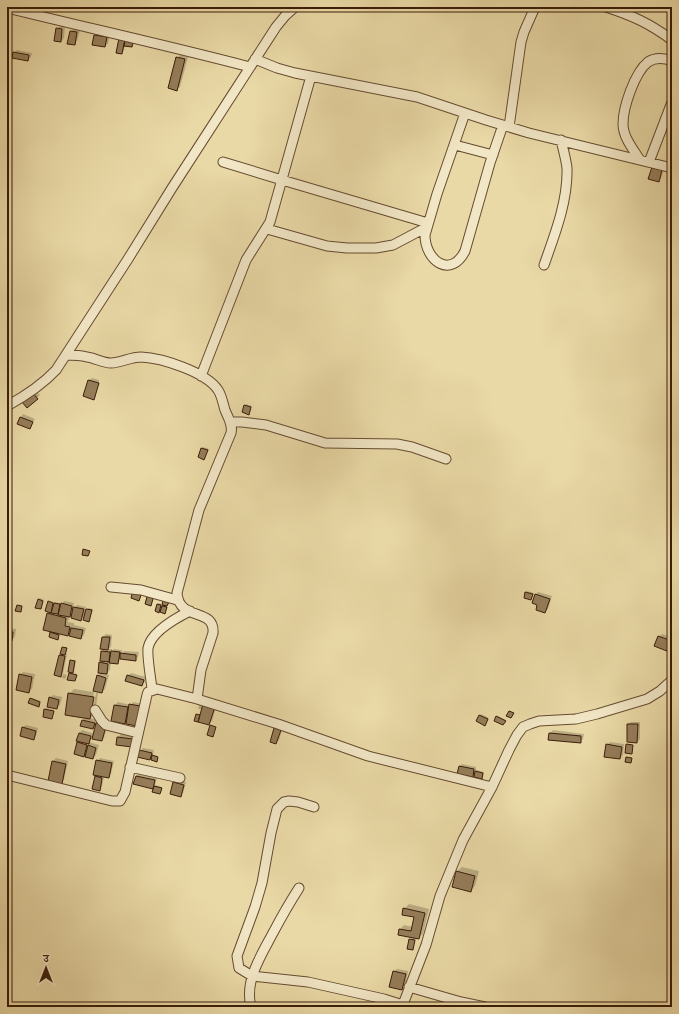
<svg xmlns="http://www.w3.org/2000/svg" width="679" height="1014" font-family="'Libre Bodoni','Noto Serif Devanagari',serif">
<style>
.shadow{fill:#0003}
.building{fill:#957e5a;stroke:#3a1c08}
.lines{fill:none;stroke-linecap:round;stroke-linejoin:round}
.minor-casing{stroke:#664b30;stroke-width:11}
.minor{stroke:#f1e6c5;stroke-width:9}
</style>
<rect width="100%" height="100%" fill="#e9d9a6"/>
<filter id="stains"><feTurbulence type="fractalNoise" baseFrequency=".005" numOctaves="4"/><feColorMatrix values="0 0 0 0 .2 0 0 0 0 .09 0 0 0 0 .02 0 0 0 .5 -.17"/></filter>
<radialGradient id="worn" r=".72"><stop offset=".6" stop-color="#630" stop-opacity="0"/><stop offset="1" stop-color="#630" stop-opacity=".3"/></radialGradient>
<!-- shadow -->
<path class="shadow" d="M60,26H65L64,38L61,41L57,29Z
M74,29L80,30L77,41L74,44L71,31Z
M98,32L110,34L108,44L105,46L95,35Z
M120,38L134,42L132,46L125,45L124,50L122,53Z
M17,50L32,53L31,57L28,60L14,52Z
M180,55L188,57L180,87L177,89V58Z
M665,167L661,178L659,181L650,178Z
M92,378L99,380L94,396H96L94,398L89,380Z
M36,391L40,395L27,407Z
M246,404L252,406L250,412H243Z
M23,414L35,419L30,427L21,417Z
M203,447L209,449L204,459L199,457Z
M670,524H672V529L669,528Z
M527,591L534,593L531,599L526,592Z
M538,592L552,596L548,609L545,612L539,604L535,595Z
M40,598L44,600L41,608L38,600Z
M50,601L62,604L64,601L74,603L73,608L77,605L86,607L85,611L88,608L93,609L89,621L86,614L81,619L73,613L70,616L68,622L74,623V625L86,628L84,635L81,638L71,632L68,635L60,633L58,638L51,633L53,632L48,614L50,612L49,602Z
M169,601L165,613L156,611L159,603L163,605Z
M7,628L16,629L15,637L12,640L7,639Z
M106,634L112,635L111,647L108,649H112V651L114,649L122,650V653L124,651L139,652L138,657L135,660L121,658L118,663L111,662L110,670L106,674L109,675L105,689L102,692L98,676L101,672L100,663L103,660L102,651L104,649H101L103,637Z
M662,634L672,637V652L659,637Z
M64,647H67L66,653L67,654L63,673L61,675L60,656Z
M72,660H76L74,671L72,673L77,674L75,680L69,674L71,672V661Z
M23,672L35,674L32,689L29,691L20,675Z
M131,673L146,677L145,682L142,685L128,676Z
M63,674L67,675L65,679L62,678Z
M74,689L94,692L90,714H92L96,693H98L95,713L90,718L97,720L96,725L100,721L108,723L104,738L101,740L92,738L89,742L99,745L96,755L93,758L75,753L78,743L80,741L79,733L82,730L95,734L97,724L93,728L83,720L86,717L69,694Z
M53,695L62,697L60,705L57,708L50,698Z
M32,698L41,701L38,706L31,699Z
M118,702L131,705L133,702L143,704L137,725L112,721L115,705Z
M200,703L217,704L212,721L209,724L196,715L198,714L201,715L204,707L201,709H198Z
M46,708L54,710L52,718L45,710Z
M481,714L489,718L486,723L477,721Z
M498,716L506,720L504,723L497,717Z
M631,722H640V739L637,742L628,724Z
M26,725L38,728L36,736L33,739L23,727Z
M278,726L283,727L279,740L276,743L275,729Z
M553,730L584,734L583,739L580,742L549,739L550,733Z
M121,734L136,737L134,743L117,744L118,737Z
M610,742L624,744L623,755L620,758L607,745Z
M143,748L154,750L153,755L158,756V759L156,761L153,756L150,759L140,751Z
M56,758L68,761L64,780L62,782L53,761Z
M100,758L114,761L111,774L108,777L104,776L102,787L99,790L96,777L98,775L97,761Z
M462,764L476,767V770L484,772L483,777L482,778L476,772L472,776L459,767Z
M139,773L157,778L155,785L162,787L161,792L160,793L154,791L155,785L152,788L135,784L136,776Z
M176,780L186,782L183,793L180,795L174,783Z
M7,798H11L10,811L7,813Z
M462,867L479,871L475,886L471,891L453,886L457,871Z
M409,904L429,909L423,934L419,938H416L412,949L410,940L413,937L400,929L404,925L413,927L415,917L404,909Z
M397,969L408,971L405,986L402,989L394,971Z"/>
<!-- building -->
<path class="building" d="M56,28L62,29L61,42L54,41Z
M70,31L77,32L75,45L67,44Z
M94,35L107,37L105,47L92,45Z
M119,38L125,39L122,54L116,53Z
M125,41L133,43L132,47L124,46Z
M13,52L29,55L28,61L12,58Z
M176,57L185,59L177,91L168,88Z
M652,167L662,170L659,182L648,179Z
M671,172L672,173V184L668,183Z
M88,380L99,383L94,400L83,396Z
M33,393L38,399L27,408L22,402Z
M244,405L251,407L249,415L242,412Z
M20,417L33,422L30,429L17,424Z
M201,448L208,450L204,460L198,457Z
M83,549L90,551L88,556L82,555Z
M133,590L142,592L139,601L131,598Z
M525,592L533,594L531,600L524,598Z
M148,593L154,595L151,606L145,604Z
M535,594L550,599L545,613L536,610L537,605L532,603Z
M38,599L43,601L41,609L35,608Z
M163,600L169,602L167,606L162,605Z
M48,601L53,603L51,613L45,611Z
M54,603L60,604L58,614L51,613Z
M61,603L72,606L70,617L58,615Z
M157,604L161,605L159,613L155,611Z
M17,605L22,606L21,612L15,611Z
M162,606L167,607L165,614L160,612Z
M73,607L84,609L81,621L71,618Z
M86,609L92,610L89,622L83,620Z
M47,613L66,618L65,626L70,627L68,636L43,630Z
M71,628L83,630L81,639L69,636Z
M7,631L13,632L12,641L7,640Z
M50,632L59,635L58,640L49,637Z
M658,636L672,641V653L654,646Z
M102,637H110L108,650L100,649Z
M62,647L67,648L65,655L60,654Z
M101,651L110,652L109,662L100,661Z
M111,651L120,652L118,664L109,663Z
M120,653L136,655V661L120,659Z
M59,655L65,656L61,677L54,675Z
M70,660L75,661L73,673L68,672Z
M99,662L108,664L107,674L98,673Z
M69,673L77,675L75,681L67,680Z
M19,674L32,677L29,693L16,690Z
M97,675L106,678L102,693L93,691Z
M127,675L144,680L142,686L125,681Z
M68,693L94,697L90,719L65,715Z
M49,697L59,700L57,709L47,707Z
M30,698L40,702L39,707L28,703Z
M129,704L140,706L137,726L126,724Z
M203,704L215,707L209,725L198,722Z
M114,705L128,707L125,724L111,721Z
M44,709L54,711L52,719L43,717Z
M509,711L514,713L511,718L506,716Z
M196,714L200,715L198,722L194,721Z
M479,715L488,719L485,726L476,721Z
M496,716L506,721L503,725L494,721Z
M82,720L95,723L93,729L80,726Z
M96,723L106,726L102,741L92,739Z
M627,724H638L637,743L627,742Z
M210,725L216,727L213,737L207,735Z
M22,727L36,731L34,740L20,736Z
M274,728L281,730L276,744L270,742Z
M79,733L91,736L89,744L76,741Z
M549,733L581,736V743L548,740Z
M117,737L133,739L132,747L116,745Z
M77,742L87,745L84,757L74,754Z
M606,744L622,747L620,759L604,757Z
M626,744L633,745L632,754L625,753Z
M88,745L96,748L93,759L85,757Z
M139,750L152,753L150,760L137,757Z
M152,755L158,757L157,762L151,760Z
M626,757L632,758L631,763L625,762Z
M96,760L112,763L109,778L93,775Z
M52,761L66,764L62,784L48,781Z
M459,766L474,769L473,777L457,774Z
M475,771L483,773L482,779L474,777Z
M95,776L102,778L100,791L92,789Z
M136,776L155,780L153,789L133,784Z
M173,782L184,785L181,797L170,794Z
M154,786L162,788L160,794L152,792Z
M456,871L475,876L471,892L452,887Z
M403,908L425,913L419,939L398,935L399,929L411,931L414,917L402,915Z
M409,939L415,940L413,950L407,949Z
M393,971L406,974L402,990L389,987Z"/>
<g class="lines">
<defs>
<path id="minor" d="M606,7C633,16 649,23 672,40
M7,8C88,28 170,46 250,67
M255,59L277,68L295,73L417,97L486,120L529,133L672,168
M465,113L437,194L425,235C425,261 451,279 465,251L490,163L503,125
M509,127L521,42L524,32L535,7
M455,145L493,155
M640,160C633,149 623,137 623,124C623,107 635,72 648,62C655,57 665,58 672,61
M223,162L282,180L428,223
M649,162L672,102
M267,229L327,246L347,248H376L393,245L427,227
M544,265C555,234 568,201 567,168C566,159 563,149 561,140
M66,355C73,355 80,355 87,357C95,358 103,363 111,363C121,363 130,357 141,357C162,358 206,372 218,390C222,396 223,404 225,410C228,418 233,424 231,433L199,510L177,593C179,622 215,607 213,633L201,670L197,699
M201,376L246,260L270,222L311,76
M7,406C25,396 42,385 56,370L128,259L172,188L276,27L285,16L295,7
M230,422H242L266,425L325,443L397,444L412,447L446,459
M111,587L141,590L177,600
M152,689C151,679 147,658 148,648C151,632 176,618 190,611
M95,710L102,721L106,725L138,733
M130,767L180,778
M7,775L112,801H120L125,792L147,695L148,692L157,689L197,699L278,724L368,756L492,787
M314,807L298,802L289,801L284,802L277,809L271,833L262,883L255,907L237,956L239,968L252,976L308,982L384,999L403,1005
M409,987L461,1002L485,1007
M251,1007C244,980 262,954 274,931C282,916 290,902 299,888
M402,1007L426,945L440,896L463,840L492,787L509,750L517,735L523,727L530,724L539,721L576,719L597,714L647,699L660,691L672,680"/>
</defs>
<!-- minor casing -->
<use href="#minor" class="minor-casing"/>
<!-- minor -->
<use href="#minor" class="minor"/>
</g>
<!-- margin -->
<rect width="679" height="1014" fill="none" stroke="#e9d9a6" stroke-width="24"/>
<rect x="8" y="8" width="663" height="998" fill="none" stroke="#3a1c08" stroke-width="2"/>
<rect x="12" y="12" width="655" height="990" fill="none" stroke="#3a1c08"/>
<!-- north arrow -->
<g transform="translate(46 968)" stroke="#f1e6c5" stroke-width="3" paint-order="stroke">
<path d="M0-3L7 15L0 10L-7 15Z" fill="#3a1c08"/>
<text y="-6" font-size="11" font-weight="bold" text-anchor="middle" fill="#3a1c08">उ</text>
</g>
<rect width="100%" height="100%" filter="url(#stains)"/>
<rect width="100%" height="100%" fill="url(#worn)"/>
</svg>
